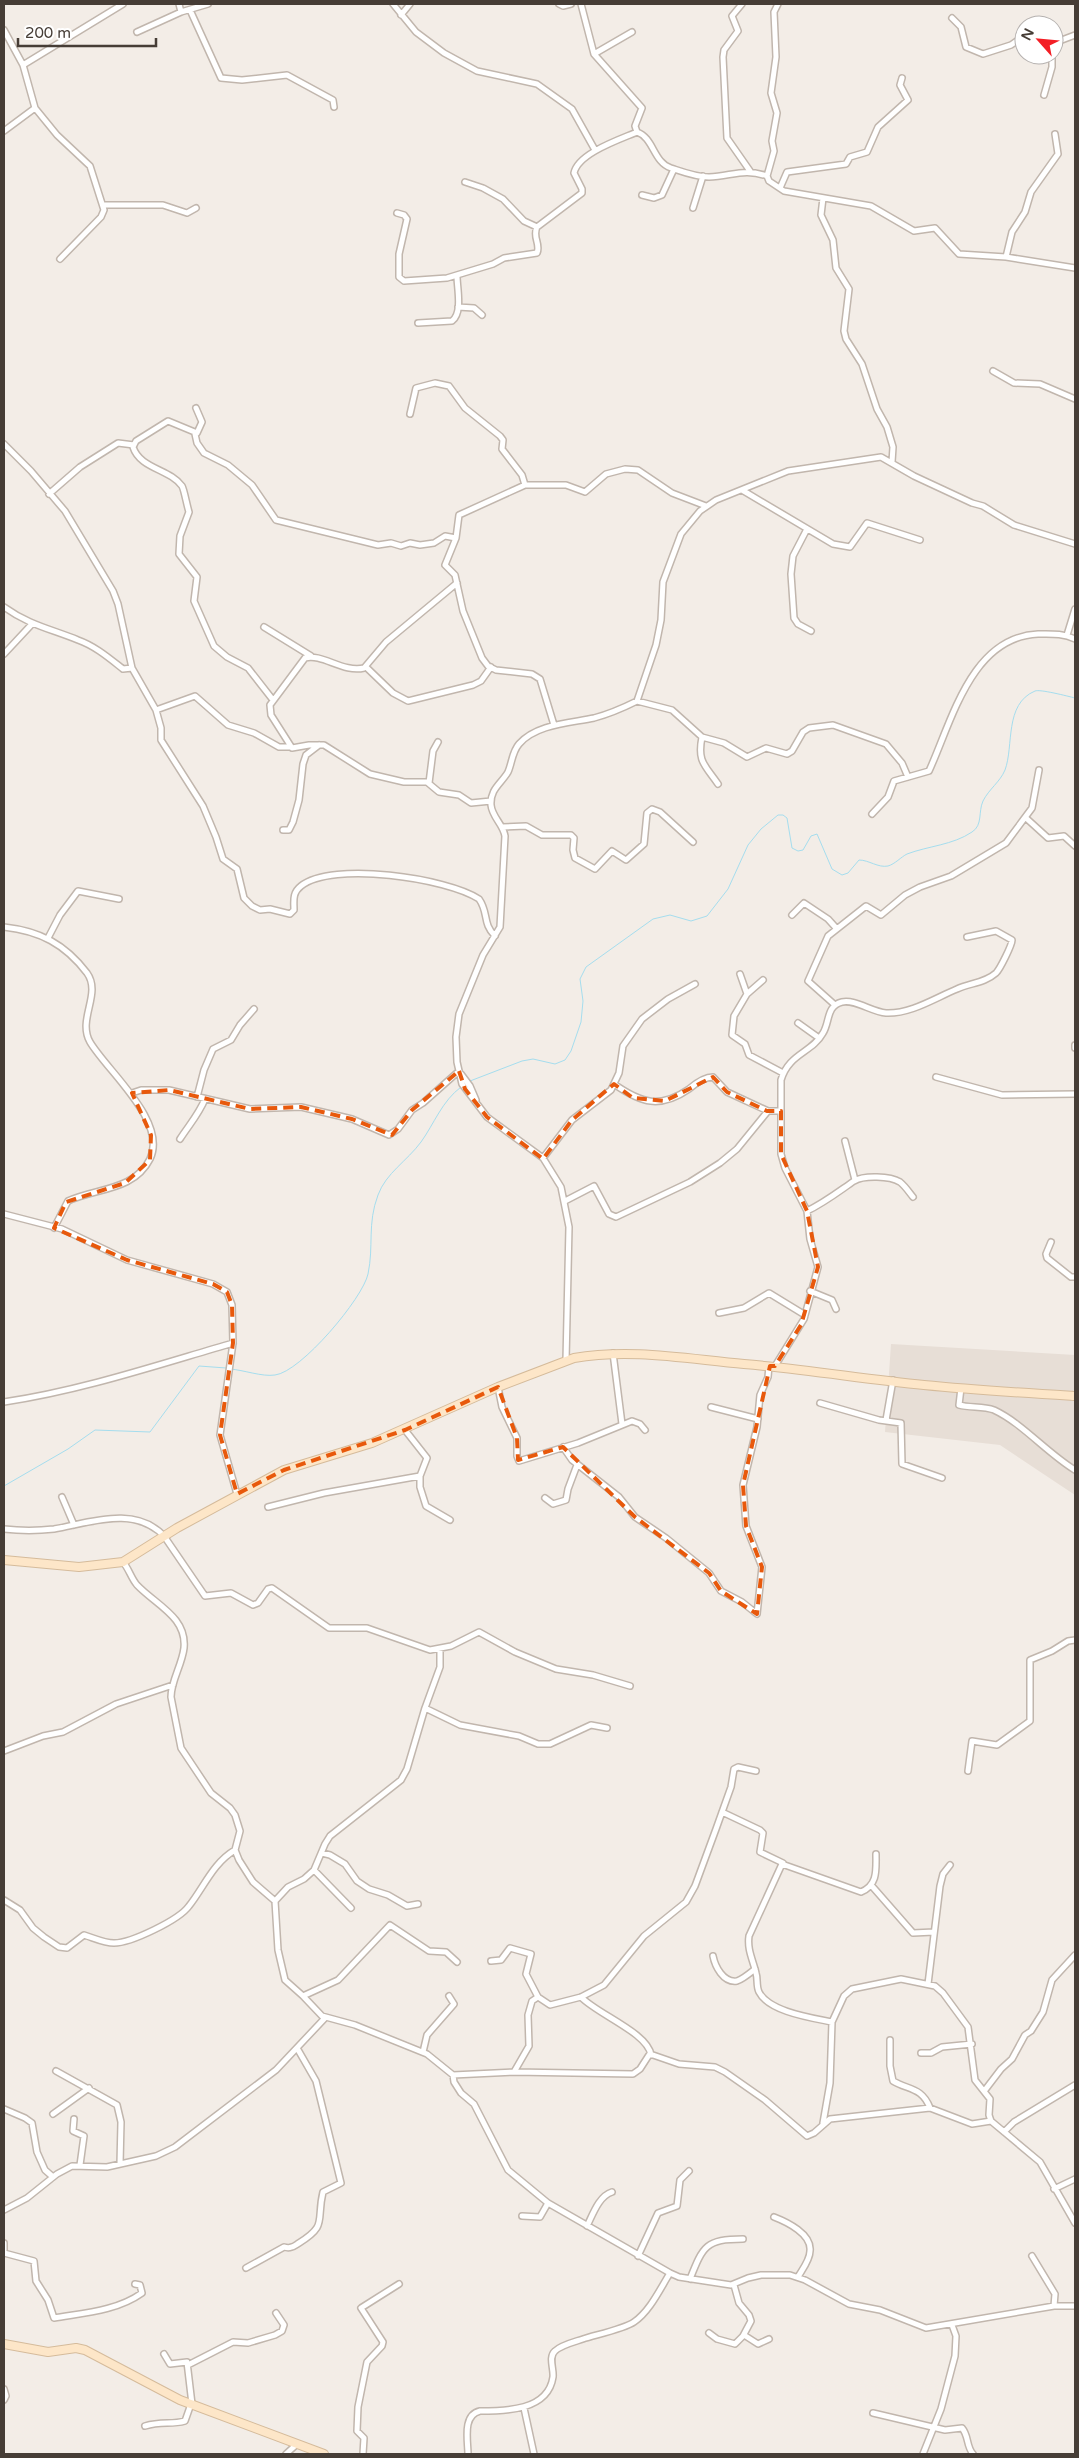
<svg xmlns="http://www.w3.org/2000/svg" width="1079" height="2458" font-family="'Varela Round',sans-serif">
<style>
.residential{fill:#e7ded6}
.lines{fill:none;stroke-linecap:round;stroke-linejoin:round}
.stream{stroke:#a5ddee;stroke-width:1}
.street-casing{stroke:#c1b6ad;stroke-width:8}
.secondary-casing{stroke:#d5bb9b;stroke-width:10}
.street{stroke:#fff;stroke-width:5}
.secondary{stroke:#fde6c8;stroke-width:8}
.marked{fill:none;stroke:#e8590c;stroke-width:4;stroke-dasharray:10 6;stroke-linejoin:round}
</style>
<rect width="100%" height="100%" fill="#f3ede7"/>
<!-- residential -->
<path class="residential" d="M891,1344L1075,1355V1495L1000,1445L885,1432Z"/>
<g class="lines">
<!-- stream -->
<path class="stream" d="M470,1081L522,1061L533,1059L555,1064L565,1060L571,1051L581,1022L583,1001L580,979L586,967L653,919L670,915L691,921L707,916L728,889L748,845L761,829L778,815H783L787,818L792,848L798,851L803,850L811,836L817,834L832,869L842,875L848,873L859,860C869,860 878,868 888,866C895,864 901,857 907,854C928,846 953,845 972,832C983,825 978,812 983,801C989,789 1000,782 1005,770C1014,746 1004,704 1035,691C1040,689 1067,696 1075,698
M230,1369C244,1370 262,1377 275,1375C301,1372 363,1298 368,1274C374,1246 367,1224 378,1195C386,1173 407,1161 421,1142C434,1124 442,1101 461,1087
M4,1486L68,1449L95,1430L150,1432L199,1366L226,1368"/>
<defs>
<path id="street" d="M179,4L181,12
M393,4L416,32L444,53L477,71L537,84L572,109L595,150
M559,4L563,6L571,4
M581,4L594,54L642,108L635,126L637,132
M742,4L732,16L738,31L724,50L723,57L727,138L750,171
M190,10L221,78L242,80L287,75L333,100L334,107
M401,15L410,4
M952,18L961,27L966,47L983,54L1011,45L1024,36
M4,30L23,65
M137,32L181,12L208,4
M1054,43L1075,35
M594,54L632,32
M1044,95L1052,67V55
M35,108L57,135L90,166L104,210L101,217L60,259
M4,131L35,108L23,65L123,4
M767,176L774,151L772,141L777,113L771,93L776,57L774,12L778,4
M465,182L483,188L503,199L524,221L537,227
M780,188L787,172L846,164L850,157L867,152L878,127L908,100L900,85L902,78
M642,195L654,198L662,195L674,169
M823,198L821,215L833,240L836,268L849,289L844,331L846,339L862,364L877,409L887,427L893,447L892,462
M103,205H163L187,213L196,208
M693,208L703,176
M397,213L404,215L407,219L399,254V277L404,281L447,278L493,264L504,258L537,253C541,244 532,237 537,227L582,193V189L574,173C578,153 621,139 637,132C654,138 653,162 671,168C683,172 696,177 709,177C732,176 744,168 767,176L769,181L784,191L871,206L914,231L935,228L959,254L1006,257L1075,268
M1006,257L1012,232L1025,212L1031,192L1058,154L1055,134
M458,307L474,308L482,315
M418,323L452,321C463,313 457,288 457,276
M993,371L1014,383L1040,384L1075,399
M196,408L202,422L197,433L168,421L136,441L133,447C140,469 170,469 182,486C184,489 187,506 189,512L180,536L179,554L197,577L194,601L214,646L227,657L248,668L273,700
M410,414L416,388L435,383L449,386L465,408L500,436L503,440L502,449L522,475L525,485
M195,434L197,443L204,453L228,465L252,485L276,520L378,545L391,543L401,546L410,543L420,545L434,543L445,536L456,538
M4,444L31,471L65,511L113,591L118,604L132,668L156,710L161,728V740L203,806L216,837L223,859L237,869L244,898L252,906L260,910L270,909L290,914L294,910C294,901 292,893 301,886C332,861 447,878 479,899C489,913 482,923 495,936
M742,490L833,544L850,547L867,523L920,540
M49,494L80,467L118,443L134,445
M807,529L793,556L791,574L794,618L798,624L811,631
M457,583L386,642L364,668C343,673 322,653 305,658L270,705L271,715L292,748L309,745H324L370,774L404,782H427L439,792L459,795L471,803L491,801
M4,607C29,625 51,629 78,640C95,646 109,658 123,669L132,668
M264,627L311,656
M1067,635L1075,609
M4,654L32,624
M366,667L393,693L408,701L473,685L481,681L491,667
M637,701L672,710L702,737L724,743L747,757L766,748L787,754L792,751L803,732L809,728L833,725L886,744L902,763L908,777
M156,710L195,696L228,725L254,733L279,747H290
M554,725L540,679L532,674L496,670L488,666L482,658L463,611L455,575L445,565L456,538L459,515L525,485H566L585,492L606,474L625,469L638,470L672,493L706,506
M702,737C697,762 705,765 718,784
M429,783L433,751L438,742
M872,814L888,797L894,781L929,771C952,721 971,637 1038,634C1051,634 1063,633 1075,639
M1026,818L1048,838L1064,836L1075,846
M502,827L526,826L542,835H571L574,838L573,850L575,858L595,869L612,851L626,860L644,844L647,813L652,809L660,812L693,842
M283,830H289L293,822L299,800L303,764L306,755L319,745
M792,915L804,903L828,919L837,929
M4,927C40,931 65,944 87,973C102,994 77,1019 90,1042C107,1071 168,1121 150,1159C134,1191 96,1188 68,1201L54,1228
M48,938L60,915L78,891L119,899
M740,974L747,994L734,1016L732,1035L745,1044L749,1055L783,1073
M747,994L763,980
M835,1005L808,981L828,936L866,906L881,915L905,895L920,887L951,876L1006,843L1032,808L1039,770
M798,1023L819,1038
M1075,1045V1048
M461,1074L470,1086L476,1100
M936,1077L1002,1095L1075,1094
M614,1084C641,1103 660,1109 689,1089C696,1083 704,1077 713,1077L727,1092L768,1111
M132,1093L141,1090H169L250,1109L301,1107L352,1119L389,1135L398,1129L412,1110L423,1103L459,1071
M197,1097L204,1070L213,1049L231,1040L240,1025L254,1009
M180,1139C189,1125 199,1114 205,1099
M845,1141L855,1180
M543,1158L572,1120L611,1090L619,1073L623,1046L642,1019L668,999L695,984
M565,1201L594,1186L609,1214L616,1217L690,1182L720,1163L737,1149L768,1111H781
M807,1211C824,1203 838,1192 854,1181C864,1175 890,1176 900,1182C905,1186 909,1192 913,1197
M4,1214L62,1229L127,1260L213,1284L227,1292L232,1305L233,1343L220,1435L237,1494
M1051,1242L1046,1254L1047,1258L1071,1277H1075
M810,1291L832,1300L836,1309
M719,1313L744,1308L769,1293L805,1315
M613,1353L622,1424
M566,1361L569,1227L561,1187L543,1158L487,1117L462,1084L457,1062L456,1037L459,1014L483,955L500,927L505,836C503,824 492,817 491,805C490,789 501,784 508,772C512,763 512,752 519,744C536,724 571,723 594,718C609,714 623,708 637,701L656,645L661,620L663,582L681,534L700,511L716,500L788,471L881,457L914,476L972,503L983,506L1014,525L1075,544
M775,1366L804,1319L818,1267L810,1239L807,1211L785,1168L781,1154V1080C789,1053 812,1053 823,1033C830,1022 826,1006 842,1002C855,999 872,1012 886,1013C911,1014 935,998 957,989C970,983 985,983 996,973C1000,969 1012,945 1012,940L996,931L967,937
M498,1387L502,1407L517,1438V1456L519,1461L578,1443L632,1421L640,1424L645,1430
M961,1388L959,1405C970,1408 983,1406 994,1410C1022,1423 1047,1453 1075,1470
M4,1402C83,1390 157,1365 233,1343
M820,1403L879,1420L901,1423L902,1464L942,1478
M711,1407L758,1419
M886,1420L893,1380
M563,1447L572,1460L619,1497L635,1517L666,1538L709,1573L721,1591L742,1602L757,1614L762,1567L746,1526L743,1485L757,1427L760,1395L768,1377L769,1366
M420,1476V1487L426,1506L450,1520
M62,1497L74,1525
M545,1498L553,1504L566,1500L568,1489L577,1465
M268,1507L324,1493L420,1476L427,1458L405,1430
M4,1529C21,1531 37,1531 54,1529C89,1523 135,1505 164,1536L205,1596L231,1593L253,1605L258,1603L268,1589L272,1588L329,1628H367L430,1650L451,1646L479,1632L515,1652L556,1669L593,1675L630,1686
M123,1562C129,1569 131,1578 137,1585C156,1605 187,1617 184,1648C182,1665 171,1681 171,1697L181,1748L211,1793L230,1808L235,1815L240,1831L235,1850L239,1860L253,1882L275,1901L278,1950L285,1980L303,1996L322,2016L355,2025L427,2054L453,2075L454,2082L461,2093L474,2104L508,2170L548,2203L670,2273L679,2277L731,2285L748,2278L761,2275H790L805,2280L849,2304L880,2310L926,2328L1054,2306H1075
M440,1649V1667L425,1708L460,1725L519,1736L538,1744H550L591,1725L607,1728
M4,1751L43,1736L63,1732L116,1704L173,1685
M968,1771L972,1741L997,1745L1030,1721V1660L1052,1651L1068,1641L1075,1640
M722,1812L760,1830L763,1833L760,1852L783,1863
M322,1853L330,1855L345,1864L357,1881L369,1889L388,1895L407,1906L418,1904
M876,1854C876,1870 878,1885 861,1892L782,1864L749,1936C747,1950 753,1960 756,1973C758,1979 756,1986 759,1992C769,2012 813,2018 832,2022L844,1996L852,1989L901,1979L935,1986L943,1993L968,2027L975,2080L990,2099L989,2115L991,2121L1040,2162L1075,2223
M314,1870L351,1908
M871,1885L913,1933L934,1932
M4,1900L20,1910L33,1928L44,1937L59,1947L67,1948L84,1935C94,1938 104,1943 114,1943C131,1943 179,1920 189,1906C204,1887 213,1863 235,1850
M275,1901L288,1887L304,1879L314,1870L325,1844L330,1836L401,1780L407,1769L425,1708
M713,1956C715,1966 723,1983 737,1981C743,1979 750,1973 755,1969
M491,1961L501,1960L510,1948L531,1954L526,1974L538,1997
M928,1984L940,1886L943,1874L950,1865
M303,1996L338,1980L390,1925L429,1951L446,1952L457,1962
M581,1997C597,2014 648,2033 651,2055
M890,2040V2066L893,2081C908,2090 922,2087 930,2108
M423,2052L427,2035L454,2004L449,1996
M921,2053H931L942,2047L972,2044
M56,2071L117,2105L121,2122L120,2164
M514,2072L633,2074L640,2069L649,2055H653L679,2064L715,2067L725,2072L765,2100L807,2136L814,2133L830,2119L930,2108L972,2124L991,2121
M453,2075L514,2072L529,2046L528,2015L532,2001L538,1997L550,2005L581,1997L604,1985L644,1936L686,1902L695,1886L716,1829L731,1787L734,1769L738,1767L756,1771
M985,2090L1001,2069L1012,2059L1025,2035L1031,2031L1043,2012L1052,1980L1075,1955
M4,2109L25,2118L32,2123L37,2152L45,2170L53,2177
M53,2114L89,2088
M74,2119L73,2131L84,2136L80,2165
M823,2123L830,2083L832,2022
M1004,2132L1014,2122L1075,2085
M1054,2189L1075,2179
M4,2210L27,2198L57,2174L72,2166L107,2167L156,2156L175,2147L276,2070L325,2018
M522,2216L540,2217L548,2203
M774,2217C787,2222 812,2234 810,2251C810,2260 802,2270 798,2277
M587,2226C593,2214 599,2196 612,2192
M4,2243V2250
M4,2253L34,2261L36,2281L48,2300L54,2318C83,2313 117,2311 142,2293L140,2285L135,2284
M638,2256L658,2213L677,2206L680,2180L689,2171
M1032,2256L1055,2294L1054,2306
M246,2268L284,2247C291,2249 294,2246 299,2243C328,2225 316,2221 323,2192L341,2183L316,2081L297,2048
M690,2279C703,2246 706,2239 743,2239
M709,2333L717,2339L735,2344L743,2336L751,2321L749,2315L739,2303L734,2285
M744,2335L758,2344L769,2339
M164,2354L170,2364L187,2362L192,2404
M188,2365L233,2342L248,2343L275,2335L282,2331L284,2325L276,2313
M4,2389L6,2396L4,2400
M524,2408L534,2454
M873,2413L945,2430L962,2428C969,2436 966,2446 973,2454
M145,2426C162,2421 171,2425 185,2421L191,2404
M286,2454L297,2444
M363,2454L364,2438L357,2431L358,2407L367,2362L382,2346L383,2342L361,2308L399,2284
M468,2454C468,2441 462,2415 480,2411C505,2411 548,2411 553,2377C554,2369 548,2357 555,2351C561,2345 574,2342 583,2339C595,2335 624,2329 634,2322C650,2311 660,2289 670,2273
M923,2454L941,2409L955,2356L956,2336L952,2325"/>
<path id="secondary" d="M4,1560L79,1567L123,1562L177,1528L284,1470L372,1443L498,1387L574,1358C631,1348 687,1359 744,1364C804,1369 864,1379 924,1385C974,1390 1025,1393 1075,1396
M4,2344L48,2352L76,2348L85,2350L180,2400L324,2454"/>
</defs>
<!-- street casing -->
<use href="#street" class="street-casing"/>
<!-- secondary casing -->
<use href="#secondary" class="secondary-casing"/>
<!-- street -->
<use href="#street" class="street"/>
<!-- secondary -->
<use href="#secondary" class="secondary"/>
</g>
<!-- marked area -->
<path class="marked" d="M459,1071L465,1089L487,1117L543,1159L572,1120L614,1084L633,1098L665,1101L713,1077L727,1092L767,1111H781V1154L807,1211L818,1267L801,1325L775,1366H770L743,1485L746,1526L762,1567L757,1614L721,1591L709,1573L635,1517L563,1447L518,1460L517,1438L498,1387L405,1430L284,1470L237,1494L220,1435L233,1343L232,1305L227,1292L213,1284L127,1260L54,1228L66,1202L125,1183L150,1160L151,1135L132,1093L169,1090L250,1109L301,1107L352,1119L392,1135L412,1110Z"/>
<!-- border -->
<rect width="1079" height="2458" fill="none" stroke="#463d36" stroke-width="10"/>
<!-- north arrow -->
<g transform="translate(1039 40) rotate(297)"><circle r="24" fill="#ffffff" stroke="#b5b1af"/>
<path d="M0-4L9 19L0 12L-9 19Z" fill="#f31e25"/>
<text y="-8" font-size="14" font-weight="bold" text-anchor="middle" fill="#463d36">N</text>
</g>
<!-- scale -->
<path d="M18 38v8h138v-8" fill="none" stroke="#463d36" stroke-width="2.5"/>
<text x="25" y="38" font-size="15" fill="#463d36" stroke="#ffffff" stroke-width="4" paint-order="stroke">200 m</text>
</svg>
